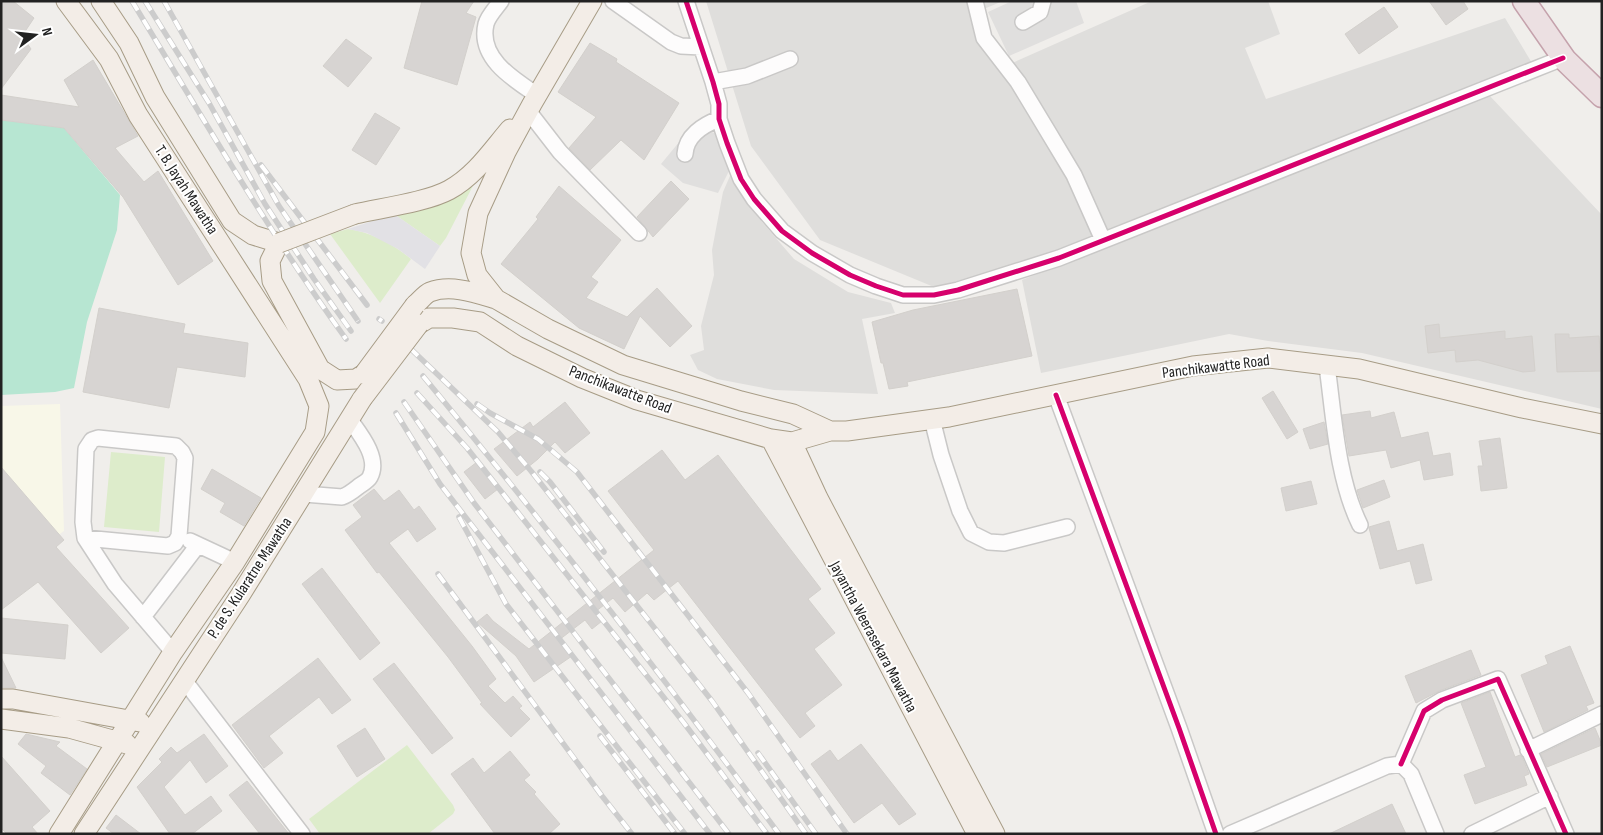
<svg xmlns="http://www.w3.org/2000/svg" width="1603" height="835" font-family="'Sofia Sans Condensed',sans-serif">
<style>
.residential{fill:#dfdedc}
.education{fill:#f8f7e8}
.grass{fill:#ddeccb}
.pitch{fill:#b7e6d2}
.parking{fill:#e0dfde}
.plaza{fill:#e2e1e5}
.building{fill:#d7d4d2;stroke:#d3d0cc}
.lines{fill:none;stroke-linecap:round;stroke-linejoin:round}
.minor-casing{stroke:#c9c8c7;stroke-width:18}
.major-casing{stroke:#a79c86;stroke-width:21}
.highway-casing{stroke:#c5a2ac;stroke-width:25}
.minor{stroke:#fdfcfc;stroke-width:15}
.major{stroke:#f3ede7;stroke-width:19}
.highway{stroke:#ece0e2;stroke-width:22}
.rail-casing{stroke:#ccc;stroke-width:5.5}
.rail{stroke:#fff;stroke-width:4;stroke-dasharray:11;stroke-linecap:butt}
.major-bridge-casing{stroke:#a79c86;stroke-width:21;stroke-linecap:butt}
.major-bridge{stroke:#f3ede7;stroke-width:19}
.cycleway-casing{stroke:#fff;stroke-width:8}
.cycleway{stroke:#d6006c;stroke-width:5}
.labels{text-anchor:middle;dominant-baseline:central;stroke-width:4;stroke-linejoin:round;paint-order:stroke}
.street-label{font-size:16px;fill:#222;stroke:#fff}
</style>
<rect width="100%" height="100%" fill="#f0eeeb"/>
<!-- residential -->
<path class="residential" d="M706,1H1003L979,11L1001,68L1152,1H1268L1280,34L1245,48L1266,99L1505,18L1535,68L1045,259L934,287L820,240L751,146Z
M1489,95L1602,215V409L1362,353L1268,341L1229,334L1041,373L1022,280Z
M733,169L762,222L794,259L848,292L891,303L895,313L862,319L878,394L774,390L717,379L698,370L690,355L704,350L701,326L714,275L712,250L723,192Z"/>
<!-- education -->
<path class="education" d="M60,404L64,531L22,561L1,538V406Z"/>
<!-- grass -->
<path class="grass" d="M477,178L446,238L440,246L394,214Z
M348,229C371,232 393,244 411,259L380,303L330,234Z
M111,452L165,457L159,532L104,527Z
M407,745L453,805L455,810L453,814L428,834H320L309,819Z"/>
<!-- pitch -->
<path class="pitch" d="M1,120L64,128L120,195L117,230L87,322L74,388L55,392L1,395Z"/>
<!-- parking -->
<path class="parking" d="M1012,1H1076L1084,23L1009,56L988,12Z
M694,124L721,136L732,165L718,193L683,183L661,164Z"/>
<!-- plaza -->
<path class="plaza" d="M394,214L440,246L425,269L398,249L367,233L348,229Z"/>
<!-- building -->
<path class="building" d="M1,1H13L34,18L22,36L31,49L1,89Z
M422,1H474L466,13L476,17L457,85L404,68Z
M1429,1H1463L1468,9L1446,25Z
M1384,7L1398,27L1359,54L1345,34Z
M346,39L372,58L348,87L323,66Z
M590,43L617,59L616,62L679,103L644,160L621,140L590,170L569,148L596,117L558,92Z
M93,60L138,136L115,148L144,182L158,171L213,261L178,285L123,197L64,128L1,120V95L79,107L64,80Z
M375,113L400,128L376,165L352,150Z
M671,181L689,199L653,237L637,217Z
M559,186L621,240L591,277L598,282L586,298L627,317L657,288L692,326L670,347L640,316L624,349L579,328L501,264L538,219L536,217Z
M1017,289L1032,356L907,382L908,386L889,389L883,363H881L872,322L913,310Z
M99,308L185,324L183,333L248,343L245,377L177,367L169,408L83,392Z
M1439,324L1440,338L1505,331V339L1532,336L1535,371L1523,372L1478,360L1456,362L1455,350L1428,353L1425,326Z
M1555,334H1569V338L1599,336L1602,371L1557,372Z
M1273,391L1298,432L1287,439L1262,398Z
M565,402L590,433L565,453L555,442L538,459L517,476L494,449L530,422L533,427Z
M1370,411L1371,418L1394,412L1401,438L1428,432L1433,456L1450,453L1453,475L1424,480L1420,460L1391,468L1386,450L1349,456L1342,415Z
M1324,422L1328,444L1310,449L1303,429Z
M1500,438L1507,488L1481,491L1478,466H1483L1479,441Z
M662,450L685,480L718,455L821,589L808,599L835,633L814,649L842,685L805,713L815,726L800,738L678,581L654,600L647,593L625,612L613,598L595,612L602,621L592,629L585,620L559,640L572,656L534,682L516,656L477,622L487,614L493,621L529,649L654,550L608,491Z
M477,462L498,489L485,499L464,472Z
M1,467L64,540L56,547L129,628L101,653L38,582L1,610Z
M212,469L261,498L244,526L220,512L225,503L201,489Z
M1384,480L1390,497L1363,508L1357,490Z
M1311,481L1317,504L1286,511L1281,488Z
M374,489L384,501L399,490L414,510L419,506L436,529L417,542L408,529L389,543L472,646L496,679L488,686L505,703L513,696L522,706L519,708L530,719L511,737L480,704L482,703L448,657L379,572L377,573L345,530L362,517L353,505Z
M1389,521L1397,551L1423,544L1432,580L1416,584L1410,561L1380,569L1369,528V527Z
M322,568L380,643L360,660L302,584Z
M1,618L68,625L65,659L1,653Z
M1570,646L1594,703L1586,706L1588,710L1544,732L1521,675L1548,664L1545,656Z
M1471,650L1481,675L1439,691L1416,703L1405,676Z
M1,657L16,688H1Z
M318,658L351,700L332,714L319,697L269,736L283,753L264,768L232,725Z
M394,663L453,738L432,754L373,679Z
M1490,692L1515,757L1520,755L1522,757L1529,774L1524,776L1527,785L1475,804L1464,775L1486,767L1461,703Z
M365,728L385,759L357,777L337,746Z
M1595,728L1602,745L1547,767L1541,754Z
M26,734L60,742L56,746L87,769L70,795L41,773L46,766L18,744Z
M204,734L228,766L206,783L190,760L164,787L185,815L211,796L222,811L192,834H170L137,787L162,762L159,759L171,747L177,753Z
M861,744L916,814L899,825L882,803L854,823L811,764L830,750L838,761Z
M510,751L530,775L524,780L536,792L534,794L560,824L549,834H495L451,774L473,758L484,773Z
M1,756L50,811L32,827L38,834H7L1,828Z
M247,781L289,834H260L229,795Z
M1392,804L1406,834H1329Z
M116,815L141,834H114L106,828Z"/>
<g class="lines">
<defs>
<path id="minor" d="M501,1C496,8 488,16 486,24C478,58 513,79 537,95
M613,1L671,42L681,46L701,47
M686,1L713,82L719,104V119L727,143L741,179L754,199L782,231L812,253L850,275L876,286L903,295H934L958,290L1059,258L1563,58
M975,1L984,38L1018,82L1050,135L1074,175L1103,240
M1023,22L1040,12L1043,1
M713,82L747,76L790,59
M529,112L560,152L639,233
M685,154C686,136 703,125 719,119
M1327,366C1334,417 1337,478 1360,525
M1056,395L1179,728L1216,834
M932,419L941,455L960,511L971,533L989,542L1004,543L1067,527
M304,494L342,497C348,495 353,491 358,487C362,484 368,481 370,477C380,458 360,434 350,420
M85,538L168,546L175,543L179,536L185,458L182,452L176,446L98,438L92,440L86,449L83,522L85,538L115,584L173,652
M190,541L235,562
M143,617L198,545
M184,680L302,834
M1528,750L1602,714
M1401,764L1424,711L1442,700L1498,679L1566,834
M1401,764L1411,774L1436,834
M1230,834L1387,766L1401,764
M1472,834L1550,796"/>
<path id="major" d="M101,1L129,43L155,97L232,221L253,235L279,243L270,261L272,281L320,369L337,380L356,379L364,374
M592,1L532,104L506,152L478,213L471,253L477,275L496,299L548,329L623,365L741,401L793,414L830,431
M355,214C381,208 427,202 449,190C475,176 492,150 510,129
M415,305C420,301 425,294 430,292C451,284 476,293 496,299
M419,324L429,318H453L480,322L517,346L582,378L637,400L771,439L792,442L830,431H847L949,417L1193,366L1268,358L1359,369L1522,408L1602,424
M771,439L977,834
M792,442L818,498L995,834
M1,699H13L140,722
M1,719L69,728L127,744
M59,834L173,652L235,562L315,432L319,406L308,379L138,115L109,59L66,1
M84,834L241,594L362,399"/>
<path id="highway" d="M1524,1L1565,60L1602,96"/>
</defs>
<!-- minor casing -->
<use href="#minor" class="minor-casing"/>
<!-- major casing -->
<use href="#major" class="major-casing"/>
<!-- highway casing -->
<use href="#highway" class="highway-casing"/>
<!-- minor -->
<use href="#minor" class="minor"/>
<!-- major -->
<use href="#major" class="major"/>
<!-- highway -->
<use href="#highway" class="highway"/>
<defs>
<path id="rail" d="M132,1C201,115 268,231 346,339
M145,1L209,103L265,204L314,279L351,331
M164,1L279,206L358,321
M261,165L367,305
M379,319L382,321
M394,333L498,432L531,471L712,701L806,834
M423,376C546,525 664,678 779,834
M417,393L467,448L684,723L767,834
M404,402L474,503L729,834
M477,404L490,413L538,439L577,472L748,693L847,834
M396,413L440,484L710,834
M540,472L550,482L604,552
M459,517L506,604L685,834
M438,574L602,796L632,834
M600,736L675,834
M758,753L816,834"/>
</defs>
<!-- rail casing -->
<use href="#rail" class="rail-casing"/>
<!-- rail -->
<use href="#rail" class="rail"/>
<defs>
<path id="major-bridge" d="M279,243L355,214
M364,374L415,305
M362,399L419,324"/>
</defs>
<!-- major-bridge casing -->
<use href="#major-bridge" class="major-bridge-casing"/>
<!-- major-bridge -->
<use href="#major-bridge" class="major-bridge"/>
<defs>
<path id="cycleway" d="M686,1L713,82L719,104V119L727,143L741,179L754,199L782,231L812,253L850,275L876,286L903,295H934L958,290L1059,258L1563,58
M1056,395L1179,728L1216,834
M1401,764L1424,711L1442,700L1498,679L1566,834"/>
</defs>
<!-- cycleway casing -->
<use href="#cycleway" class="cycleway-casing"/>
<!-- cycleway -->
<use href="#cycleway" class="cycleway"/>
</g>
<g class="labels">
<!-- street labels -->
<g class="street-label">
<text transform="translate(186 190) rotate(57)">T. B. Jayah Mawatha</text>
<text transform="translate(1216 367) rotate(-7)">Panchikawatte Road</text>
<text transform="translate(620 390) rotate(21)">Panchikawatte Road</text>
<text transform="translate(250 578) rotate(-57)">P. de S. Kularatne Mawatha</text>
<text transform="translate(873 637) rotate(62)">Jayantha Weerasekara Mawatha</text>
</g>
</g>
<!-- border -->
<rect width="1603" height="835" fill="none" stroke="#222222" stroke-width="5"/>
<!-- north arrow -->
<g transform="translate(35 35) rotate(75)" stroke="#ffffff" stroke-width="4" paint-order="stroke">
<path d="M0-4L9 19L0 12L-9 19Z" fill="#222222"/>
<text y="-8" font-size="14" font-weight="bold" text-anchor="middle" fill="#222222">N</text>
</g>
</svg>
